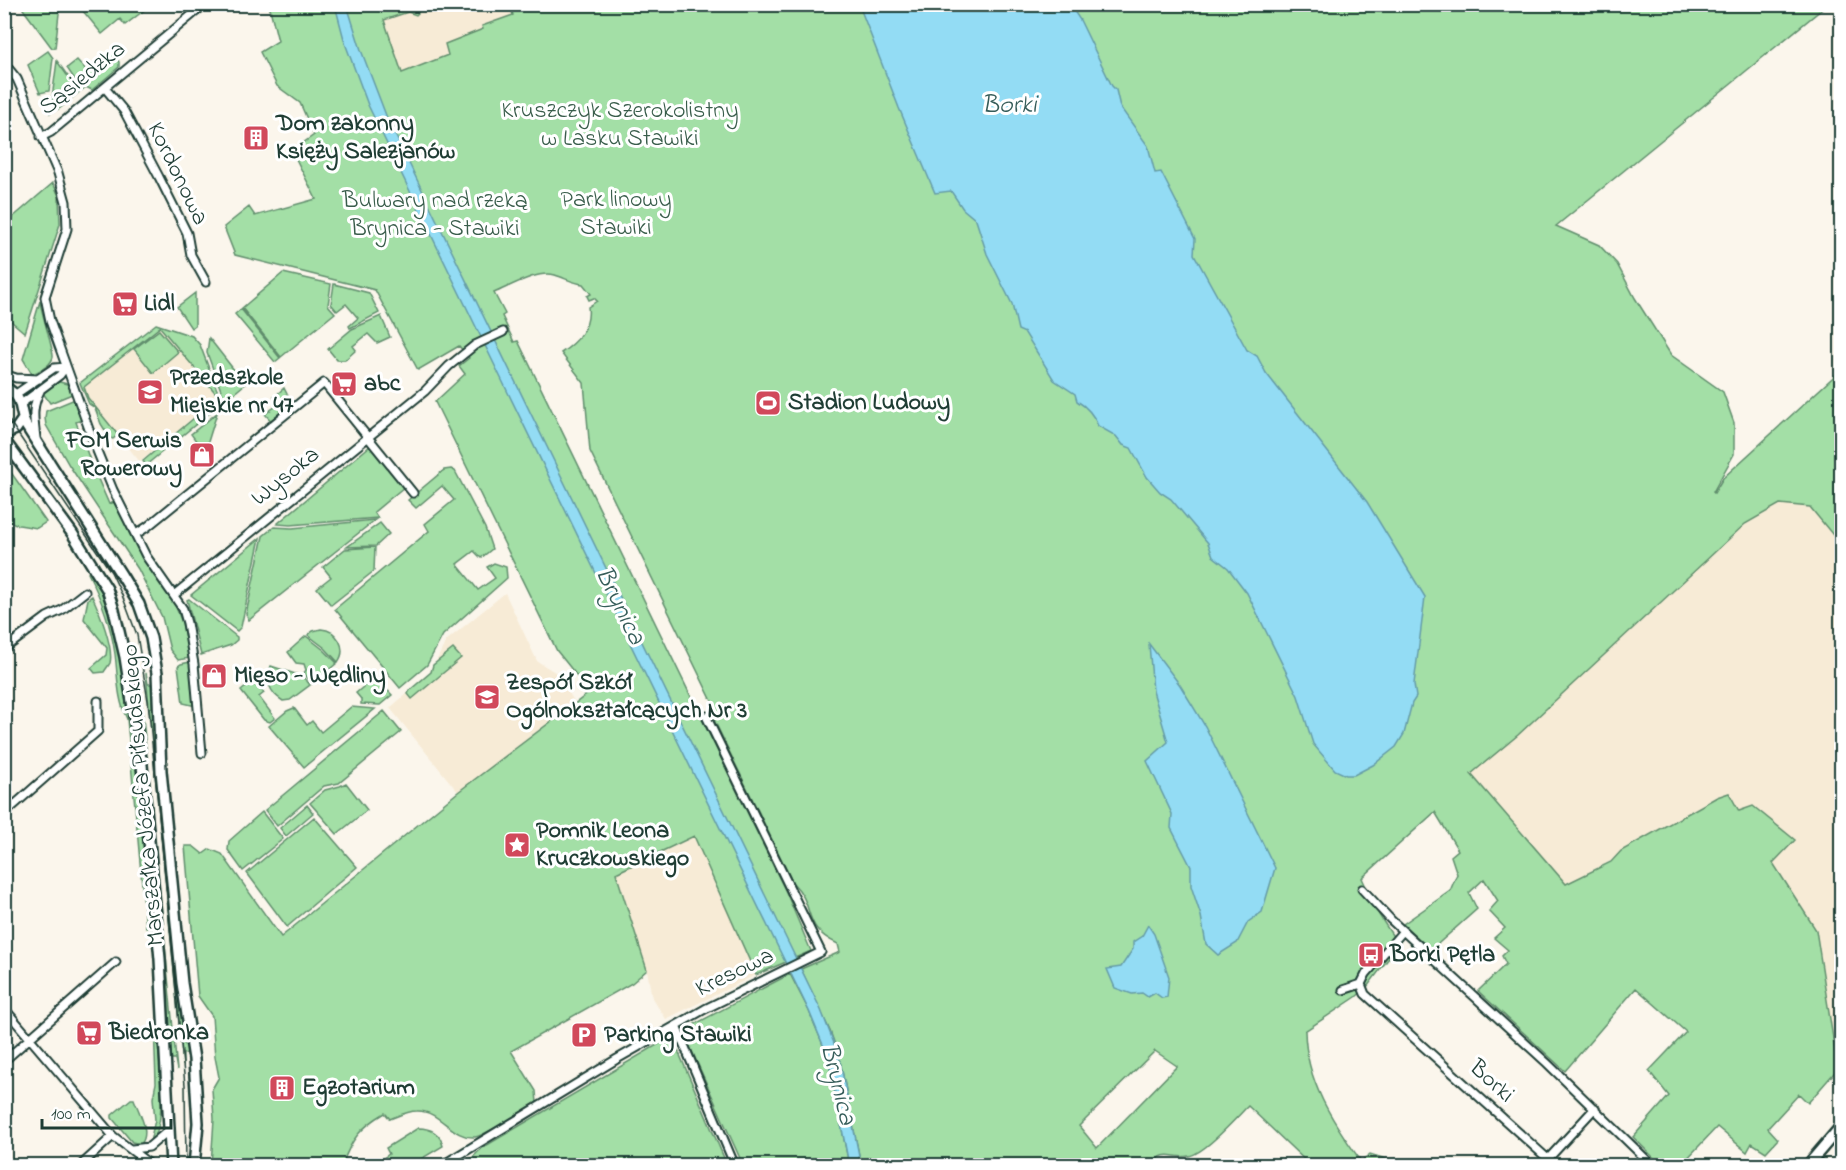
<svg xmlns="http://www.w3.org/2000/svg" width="1846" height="1170" font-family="'Indie Flower',sans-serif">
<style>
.built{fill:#f7ebd6}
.green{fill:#a3dfa6;stroke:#618e6d;stroke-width:1.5;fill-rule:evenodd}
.water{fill:#93dcf4;stroke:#659ca7;stroke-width:1.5}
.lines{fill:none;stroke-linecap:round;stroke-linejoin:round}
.street-casing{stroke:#1f3d34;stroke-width:11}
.secondary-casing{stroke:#1f3d34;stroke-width:14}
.street{stroke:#fff;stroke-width:7}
.secondary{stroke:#fff;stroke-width:9}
.tram{stroke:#1f3d34;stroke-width:1.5}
.labels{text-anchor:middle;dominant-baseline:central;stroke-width:6;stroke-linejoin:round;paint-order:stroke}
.street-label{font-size:24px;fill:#1f3d34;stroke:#fff}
.park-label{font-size:24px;fill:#395d4b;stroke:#fff}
.poi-label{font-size:24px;font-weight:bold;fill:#1f3d34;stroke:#fff;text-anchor:start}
.water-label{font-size:26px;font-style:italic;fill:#365d5a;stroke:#fff}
</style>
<rect width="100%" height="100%" fill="#fbf6ec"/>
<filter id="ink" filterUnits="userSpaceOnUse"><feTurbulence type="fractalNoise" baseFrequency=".0167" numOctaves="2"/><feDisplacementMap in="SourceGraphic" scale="12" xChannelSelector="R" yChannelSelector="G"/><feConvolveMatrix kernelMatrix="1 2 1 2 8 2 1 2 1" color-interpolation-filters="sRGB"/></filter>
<g filter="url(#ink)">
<!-- built -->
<path class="built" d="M429,4L510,5L514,15L483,26V29L445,44L449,55L402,73L384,20Z
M160,326L220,398L140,462L88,398L84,387Z
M1780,504L1810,507L1841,545V1044L1835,1052L1816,930L1739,811L1717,797L1621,851L1611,861L1566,884L1471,774L1518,735L1745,524Z
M505,593L537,661L558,674L575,703L458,792L390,708L431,672L446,641Z
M694,836L756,975L666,1019L652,998L647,970L616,873Z"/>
<!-- green -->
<path class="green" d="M510,4L1827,5L1556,226L1599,245L1617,264L1635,298L1671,355L1723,392L1734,423V454L1713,492L1714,493L1723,478L1841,370V545L1810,507L1780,504L1745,524L1518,735L1471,774L1566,884L1611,862L1621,851L1717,797L1729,793L1739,811L1753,806L1795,840L1773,863L1816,930L1835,1051L1841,1058V1065L1808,1103L1799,1094L1768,1128L1778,1139L1766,1152L1752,1143L1747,1152L1717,1127L1681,1165H1661L1633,1137L1669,1096L1649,1071L1686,1032L1636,988L1565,1071L1478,991L1506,964L1502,956L1508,950L1494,938L1505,928L1489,911L1498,901L1484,879L1469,893L1477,909L1431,950L1403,924L1450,891L1457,874L1451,856L1458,850L1435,812L1362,878L1379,915L1394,938L1392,954L1367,987L1356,997L1305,1031C1306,1081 1332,1121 1361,1161L1370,1154L1405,1165H1310L1248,1106C1236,1118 1205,1153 1189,1156C1171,1160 1169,1147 1149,1165H861L839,1056L830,1031L801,969L840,952L838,944C800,927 817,907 793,883L715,722L712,701L590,451L584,383L561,353C578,342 591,328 588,307L597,301L594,298L589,300L587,296L591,294L583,284C573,283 565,278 555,275C537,270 511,286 494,293L505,314L502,316L514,342L518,341L786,892L811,951L756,975L694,836L616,873L647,970L632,983L511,1051L536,1091L537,1103C525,1110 486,1135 475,1137C452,1139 440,1110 417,1111C407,1111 398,1116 390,1119L385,1113C360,1128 352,1138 342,1165H211L214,1119L212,1089L219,1077L215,1057L212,1016L198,996L185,846H193L203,854L210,849L222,854L281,937L458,792L590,692L557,651L435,402L465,374L459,366L469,358L459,346L418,370L375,290L235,255L224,227L249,207L255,216L316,199L292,151L314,135L300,103L277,86L260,52L278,41L269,5H429L417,9L418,13L416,15L408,12L384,20L402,73L448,55L445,44L483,29L482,26L513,15ZM1155,1051L1177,1066L1097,1148L1079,1126Z
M24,5H60L55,48H52L23,9Z
M78,5H151L125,25L120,19L102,34Z
M48,51L53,58L49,91L40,93L28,65Z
M111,51L119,62V67L92,90L86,87L82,90L67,68L77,60L87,71Z
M57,61L79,92L60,108L50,113Z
M53,183L59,196L60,224L25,333L5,316V224Z
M283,273L331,284L328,305L335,313L281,357L242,308Z
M334,284L369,293L379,313L350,328L349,326L358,318L346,304L337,311L331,304Z
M195,293V325L191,328L177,307Z
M40,301C41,312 54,351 53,357C51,366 40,371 32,374L23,359Z
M241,309L280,358L275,362L235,314Z
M381,316L390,337L377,343L368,334L353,346L356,350L345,360H337L328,349L352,329Z
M156,324L192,336L200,345L222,403L146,465L143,461L219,397L160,327L84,387L88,398L118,435L113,439L110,438L101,424L95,408L89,404L80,383Z
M159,330L178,352L153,373L134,349Z
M209,338L245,384L225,401L207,353Z
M56,381L67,384L72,394L50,403L43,393Z
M284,388L291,402L287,409L272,422L265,414L279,404L274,397Z
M75,399L82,420L76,422L91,463L109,504L115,502L144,558L174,602L182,623L190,658L178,660L170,650L162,617L138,569L69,465L46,425L45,418L46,411Z
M217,413L207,445L202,449L191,434Z
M370,446L404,487L374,512L378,518L290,525L277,524Z
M5,464L46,522L37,528L19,525L5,520Z
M451,469L455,471L485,528L492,549L481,558L474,551L457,564L478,590L495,578L487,567L494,563L506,567L507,578L443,635L427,665L400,688L335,609L429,531L425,524L454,500L442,486L416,508L408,500L444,470Z
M375,520L249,620L246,614L263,536L274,527L292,528Z
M380,523L389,534L376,546L347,547Z
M260,538L241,627L237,631L191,595Z
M375,547L374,571L331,605L317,588L331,577L323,567L345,549Z
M91,571C118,616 121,667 128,718C139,787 150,858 149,928H146L127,719C117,699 118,676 115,654C111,626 101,598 88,573Z
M92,596C99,610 114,648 110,663C109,665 105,670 104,672L95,673L91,668L106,655L107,648L84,619L88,599Z
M189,599L237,637V640L231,645L201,655L187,600Z
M321,629C337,630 348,648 338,662L325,648L308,635L313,631Z
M306,636L324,650L337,663L312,684L304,673L306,670L304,664L296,663L288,652Z
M453,649L461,658L412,699L408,694L410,690L431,672L433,665Z
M190,662L196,706L183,703L178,666L181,664Z
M271,666L304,677L310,685L290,700L283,701C270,693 264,680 271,666Z
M151,672L154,686L156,772L177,982L186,1033L189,1066L187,1053L183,1054V1066L146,673L148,684H152Z
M375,677L392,695L380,705L361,704V699L356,693Z
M248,685H256L264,693L259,697L275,718L270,722L264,720L241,691Z
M134,687H140L177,1070L175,1059H170L167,981L146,760Z
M351,707L375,709L304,767L269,726L287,711L294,708L307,725L312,721L321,732Z
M384,711L401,732L339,783L324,786L277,826L265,810Z
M346,783L367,810L337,834L310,803L325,790L340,786Z
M307,805L313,813L286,836L280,828Z
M262,812L283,839L243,871L228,850L229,841Z
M314,817L357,867L287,927L247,873Z
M790,974L809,1011L828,1057L849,1165H743L687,1040L690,1039L689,1030L695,1024Z
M154,1022C159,1045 169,1128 150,1142L155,1120L153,1098L156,1083Z
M671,1041L676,1046L727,1165H465L482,1148L662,1042Z
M131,1099H134C139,1113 151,1132 141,1144L132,1142L112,1118V1115Z
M418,1128C430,1128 440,1133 443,1146L411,1165H366L369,1160L373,1165L389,1154L386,1148Z"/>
<!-- water -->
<path class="water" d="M335,5H347L361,50L387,118L821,1010L839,1056L861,1165H849L828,1057L809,1011L368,105L345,43Z
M859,5H1070L1080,20L1112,86L1116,90L1120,107L1148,146L1155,173L1161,172L1195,239L1194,254L1247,350L1257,356L1266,373L1367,502L1425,597L1414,684L1416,697L1412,703L1404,734L1396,747L1373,765L1354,775H1346L1335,770L1313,744L1298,696L1247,593L1228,568L1213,556L1208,543L1171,499L1160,492L1147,477L1131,448L1123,445L1116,436L1098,426C1094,415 1087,407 1077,401L1075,394L1054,380L1025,333L1018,330L1012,304L987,254L976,220L963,209L951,191L935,193L899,108Z
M1149,644L1180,685L1205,726L1275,868L1262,912L1248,922L1237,943L1218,955L1206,944L1201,916L1191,886V867L1171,828L1172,814L1147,761L1168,742L1153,691Z
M1148,925L1154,934L1169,977L1167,997L1162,998L1155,993L1148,997L1142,993L1132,994L1115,988L1107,969L1121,967L1133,949V942L1142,936Z"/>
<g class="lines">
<defs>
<path id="street" d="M4,63L17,79L58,173L66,202L67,229L45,297L50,321L95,446L113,490L146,556L183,609L187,623L194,664L202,753
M105,88L124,111L159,177L187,233L191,255L206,282
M41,137L51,132L205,4
M4,374L16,378L39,379
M16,394L54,368L66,367L60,375L21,404
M36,438C34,420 31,408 40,391
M136,534L147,527L324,383L413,493
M174,595L425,391L449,366L475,345L503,332
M4,649L47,617L62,610L85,592
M4,814L98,731V701
M1362,889L1391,920L1547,1063L1653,1166
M1361,984L1365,994L1548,1159L1595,1108
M1343,990L1361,984L1366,974L1403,931
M4,1008L113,1136L152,1166
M676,1026L735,1166
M4,1061L116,962
M132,1149L149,1147L169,1130
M80,1166L113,1136
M441,1166L617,1059L705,1009L821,952L706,716"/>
<path id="secondary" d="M4,387C25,398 18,406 25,424L122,576L139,604L151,638L157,673L161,771L182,983L194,1059L198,1123L194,1166
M4,434L16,429L23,419
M4,440L72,533L107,589L114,610L125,657L142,765L160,959L171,1166
M1807,1166L1842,1125"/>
</defs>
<!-- street casing -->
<use href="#street" class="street-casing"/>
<!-- secondary casing -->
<use href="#secondary" class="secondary-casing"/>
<!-- street -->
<use href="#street" class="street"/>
<!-- secondary -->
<use href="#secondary" class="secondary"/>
<!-- tram -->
<path class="tram" d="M4,413L111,572L122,595L137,635L148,701L185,1085L186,1166"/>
</g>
</g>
<!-- icons -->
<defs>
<symbol id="building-square" viewBox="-11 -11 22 22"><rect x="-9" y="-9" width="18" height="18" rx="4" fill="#d1495b" stroke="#fff"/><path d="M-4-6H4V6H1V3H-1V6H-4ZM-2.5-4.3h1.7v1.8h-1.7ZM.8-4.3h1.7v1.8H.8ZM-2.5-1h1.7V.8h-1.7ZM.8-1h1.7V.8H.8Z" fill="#fff"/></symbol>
<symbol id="supermarket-square" viewBox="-11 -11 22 22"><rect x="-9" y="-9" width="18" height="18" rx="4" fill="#d1495b" stroke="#fff"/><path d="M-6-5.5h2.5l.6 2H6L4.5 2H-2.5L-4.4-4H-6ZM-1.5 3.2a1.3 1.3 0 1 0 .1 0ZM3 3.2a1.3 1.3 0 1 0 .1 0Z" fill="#fff"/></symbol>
<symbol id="school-square" viewBox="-11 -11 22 22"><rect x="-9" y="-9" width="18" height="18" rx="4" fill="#d1495b" stroke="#fff"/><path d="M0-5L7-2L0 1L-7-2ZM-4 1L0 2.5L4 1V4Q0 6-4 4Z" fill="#fff"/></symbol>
<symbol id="stadium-square" viewBox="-11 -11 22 22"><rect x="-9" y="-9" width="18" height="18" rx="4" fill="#d1495b" stroke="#fff"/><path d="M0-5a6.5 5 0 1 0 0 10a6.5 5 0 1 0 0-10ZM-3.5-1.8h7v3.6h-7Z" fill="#fff"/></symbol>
<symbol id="shop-square" viewBox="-11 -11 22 22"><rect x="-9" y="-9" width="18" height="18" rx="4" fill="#d1495b" stroke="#fff"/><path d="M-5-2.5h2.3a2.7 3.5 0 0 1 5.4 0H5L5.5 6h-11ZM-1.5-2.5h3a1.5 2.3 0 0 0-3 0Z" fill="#fff"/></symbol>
<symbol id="sight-square" viewBox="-11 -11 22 22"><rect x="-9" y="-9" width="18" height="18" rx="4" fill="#d1495b" stroke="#fff"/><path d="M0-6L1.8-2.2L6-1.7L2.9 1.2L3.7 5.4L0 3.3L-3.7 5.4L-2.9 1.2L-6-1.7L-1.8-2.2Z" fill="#fff"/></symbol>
<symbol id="bus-square" viewBox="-11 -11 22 22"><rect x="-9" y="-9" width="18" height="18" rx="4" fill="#d1495b" stroke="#fff"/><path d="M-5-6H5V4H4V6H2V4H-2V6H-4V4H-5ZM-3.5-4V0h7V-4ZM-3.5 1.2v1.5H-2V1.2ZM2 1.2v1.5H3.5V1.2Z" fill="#fff"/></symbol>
<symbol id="parking-square" viewBox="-11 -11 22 22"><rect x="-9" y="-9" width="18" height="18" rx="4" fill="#d1495b" stroke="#fff"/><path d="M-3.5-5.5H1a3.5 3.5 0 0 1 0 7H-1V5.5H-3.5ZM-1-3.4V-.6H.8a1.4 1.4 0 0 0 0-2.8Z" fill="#fff"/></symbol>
</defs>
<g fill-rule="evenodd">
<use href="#building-square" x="241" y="123" width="30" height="30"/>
<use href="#supermarket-square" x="110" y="289" width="30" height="30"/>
<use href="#supermarket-square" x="329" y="369" width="30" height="30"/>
<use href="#school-square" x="135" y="377" width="30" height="30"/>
<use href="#stadium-square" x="753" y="388" width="30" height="30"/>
<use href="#shop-square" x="187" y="440" width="30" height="30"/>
<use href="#shop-square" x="199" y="661" width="30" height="30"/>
<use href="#school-square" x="472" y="682" width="30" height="30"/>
<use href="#sight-square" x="502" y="830" width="30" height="30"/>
<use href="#bus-square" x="1356" y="940" width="30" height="30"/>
<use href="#supermarket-square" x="74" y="1018" width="30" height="30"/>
<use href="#parking-square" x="569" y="1020" width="30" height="30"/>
<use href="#building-square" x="267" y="1073" width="30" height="30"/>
</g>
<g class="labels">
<!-- street labels -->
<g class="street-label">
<text transform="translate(83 79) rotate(-39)">Sąsiedzka</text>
<text transform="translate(177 174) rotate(64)">Kordonowa</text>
<text transform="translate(286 477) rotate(-39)">Wysoka</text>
<text transform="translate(144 795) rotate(-95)">Marszałka Józefa Piłsudskiego</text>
<text transform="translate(735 973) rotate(-26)">Kresowa</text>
<text transform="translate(1491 1082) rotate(42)">Borki</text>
</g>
<!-- park labels -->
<g class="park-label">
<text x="620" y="111">Kruszczyk Szerokolistny<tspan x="620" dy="28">w Lasku Stawiki</tspan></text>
<text x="616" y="200">Park linowy<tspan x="616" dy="28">Stawiki</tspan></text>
<text x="435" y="201">Bulwary nad rzeką<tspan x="435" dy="28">Brynica - Stawiki</tspan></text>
</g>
<!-- poi labels -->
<g class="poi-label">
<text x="276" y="124">Dom zakonny<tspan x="276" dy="28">Księży Salezjanów</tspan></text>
<text x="144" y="304">Lidl</text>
<text x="170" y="378">Przedszkole<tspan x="170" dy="28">Miejskie nr 47</tspan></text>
<text x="364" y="384">abc</text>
<text x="788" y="403">Stadion Ludowy</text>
<text x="182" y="441" text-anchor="end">FOM Serwis<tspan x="182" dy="28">Rowerowy</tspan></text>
<text x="234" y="676">Mięso - Wędliny</text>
<text x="506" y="683">Zespół Szkół<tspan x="506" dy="28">Ogólnokształcących Nr 3</tspan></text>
<text x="536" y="831">Pomnik Leona<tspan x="536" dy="28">Kruczkowskiego</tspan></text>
<text x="1390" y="955">Borki Pętla</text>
<text x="109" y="1033">Biedronka</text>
<text x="604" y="1035">Parking Stawiki</text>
<text x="302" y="1088">Egzotarium</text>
</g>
<!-- water labels -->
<g class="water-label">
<text x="1009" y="106">Borki</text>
<text transform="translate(619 606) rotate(64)">Brynica</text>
<text transform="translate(837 1084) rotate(76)">Brynica</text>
</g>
</g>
<!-- margin -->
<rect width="1846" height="1170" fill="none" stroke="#fff" stroke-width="24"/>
<rect x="12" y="12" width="1822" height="1146" fill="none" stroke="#1f3d34" stroke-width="2" filter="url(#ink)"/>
<!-- scale -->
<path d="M42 1119v9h129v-9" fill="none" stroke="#1f3d34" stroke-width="3"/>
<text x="51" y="1119" font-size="18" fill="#1f3d34" stroke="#ffffff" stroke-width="4.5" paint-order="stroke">100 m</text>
</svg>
